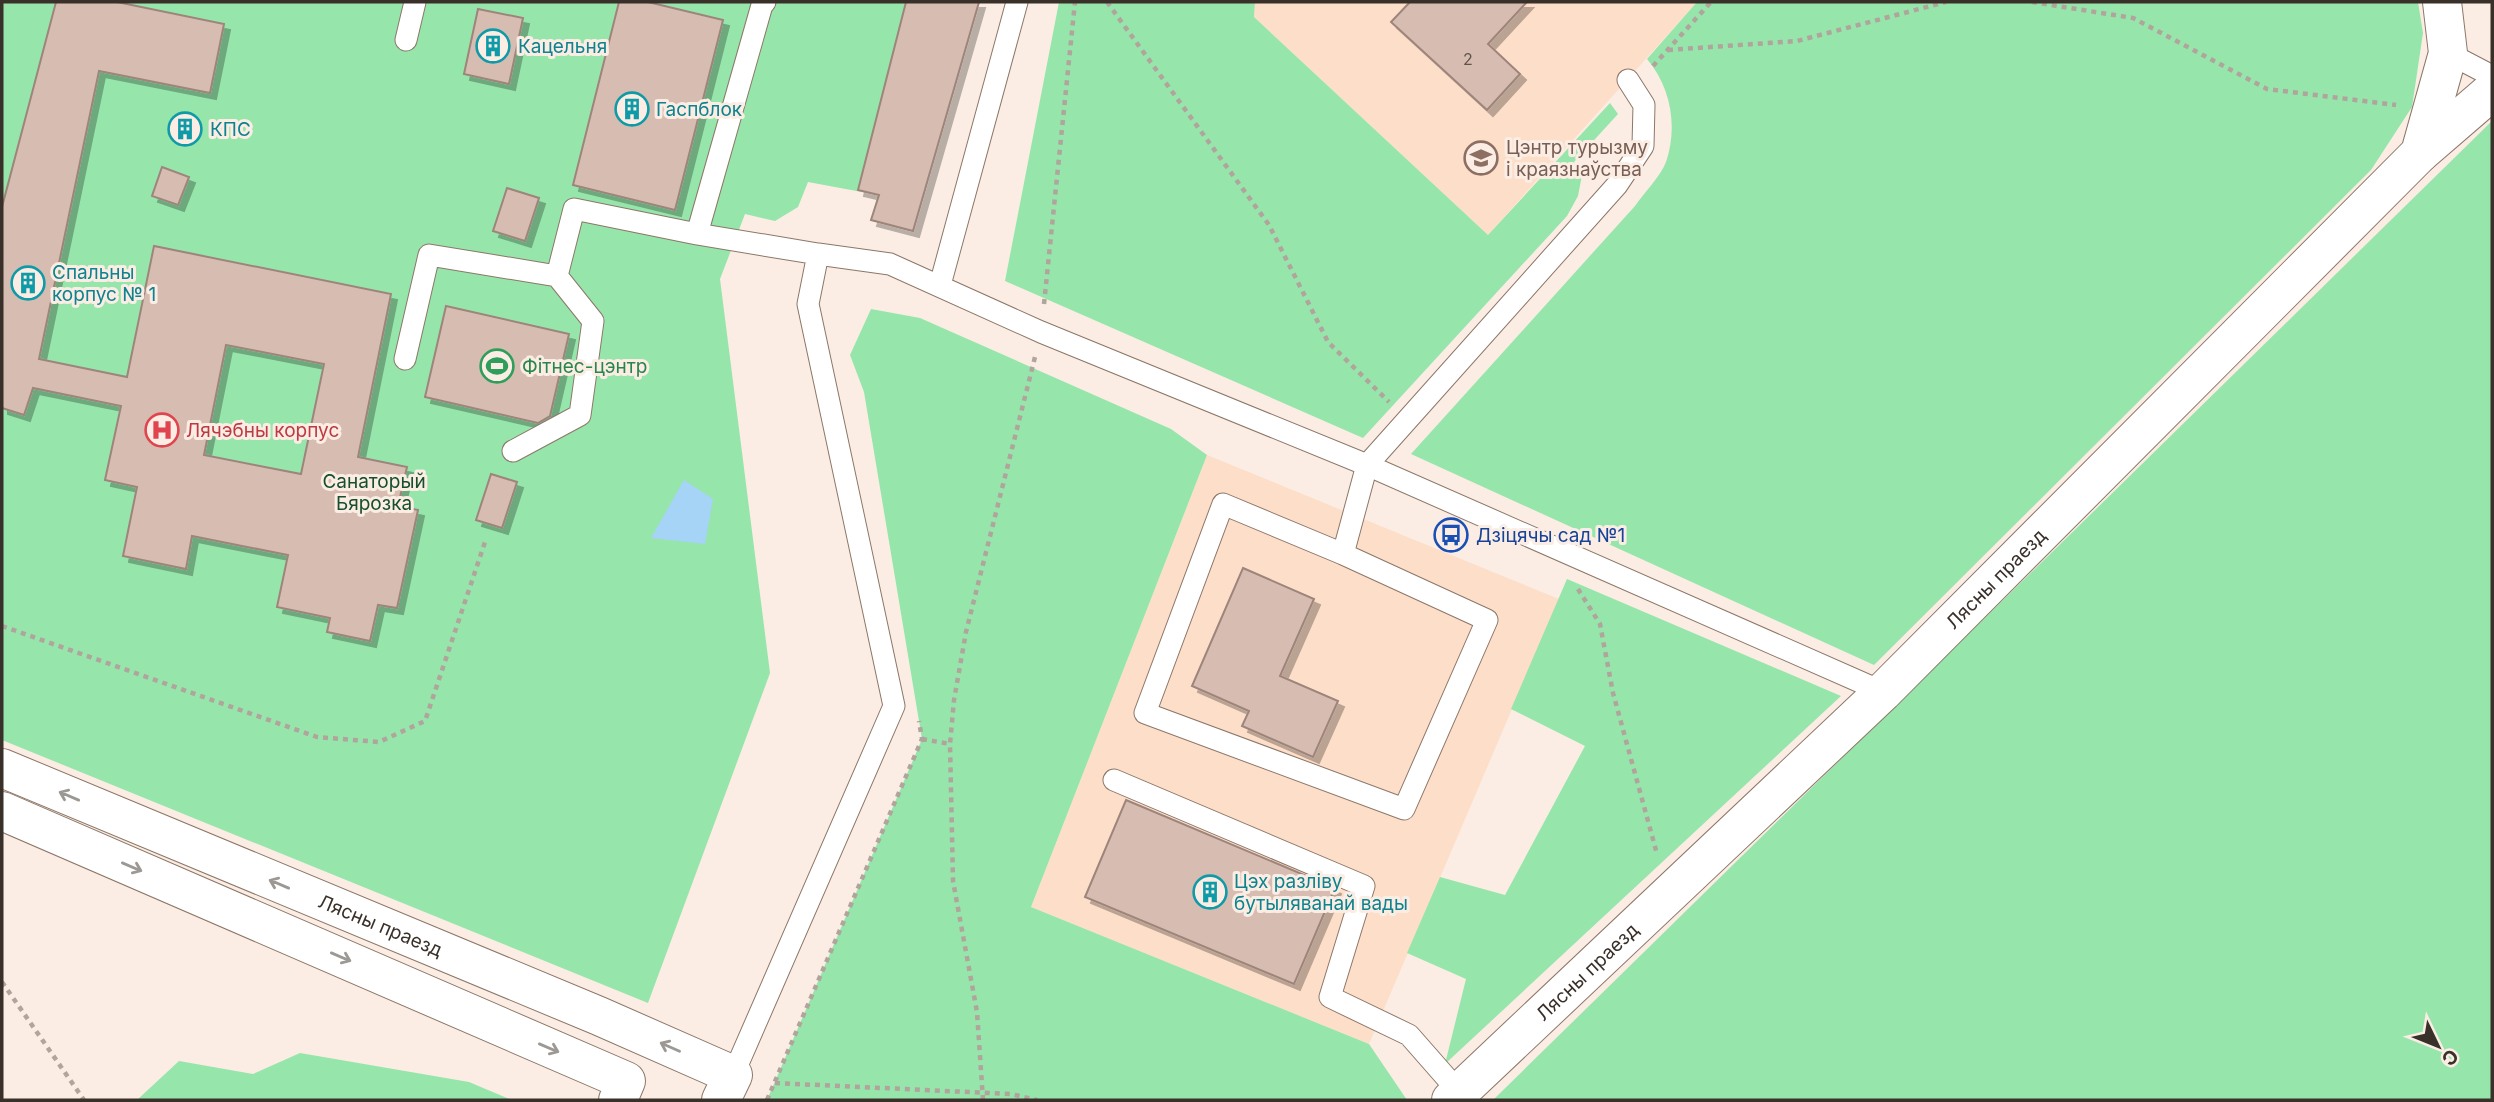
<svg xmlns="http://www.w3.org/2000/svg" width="2494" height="1102" font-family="Inter,sans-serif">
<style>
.built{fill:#fddec9}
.green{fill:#96e5ab}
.water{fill:#a5d4f7}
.building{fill:#d7bcb1;stroke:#9e857b;stroke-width:2;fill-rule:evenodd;filter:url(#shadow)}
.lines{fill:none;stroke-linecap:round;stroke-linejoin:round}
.service-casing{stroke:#8c7768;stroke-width:23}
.minor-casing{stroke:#8c7768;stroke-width:40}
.tertiary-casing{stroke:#8c7768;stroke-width:40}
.path{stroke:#b0a49c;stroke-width:4.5;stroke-dasharray:5 5;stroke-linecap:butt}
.service{stroke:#fff;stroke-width:21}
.minor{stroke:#fff;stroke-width:38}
.tertiary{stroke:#fff;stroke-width:38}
.oneway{stroke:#9c9894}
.labels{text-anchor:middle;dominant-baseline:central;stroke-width:6;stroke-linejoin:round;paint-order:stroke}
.number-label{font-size:16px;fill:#60534c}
.culture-label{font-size:19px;fill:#0d838f;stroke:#fbede3;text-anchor:start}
.education-label{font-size:19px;fill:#785e54;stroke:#fbede3;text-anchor:start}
.leisure-label{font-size:19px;fill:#27864d;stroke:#fbede3;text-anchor:start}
.health-label{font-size:19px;fill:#be3a42;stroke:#fbede3;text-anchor:start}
.park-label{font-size:19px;fill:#15502b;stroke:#fbede3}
.transit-label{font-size:19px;fill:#164399;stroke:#fbede3;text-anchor:start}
.street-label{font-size:19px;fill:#39302a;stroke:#fbede3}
</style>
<defs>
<filter id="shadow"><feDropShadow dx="6" dy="6" stdDeviation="0" flood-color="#0004"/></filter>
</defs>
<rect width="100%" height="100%" fill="#fbede3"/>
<!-- built -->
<path class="built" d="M1255,2H1697L1488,235L1254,17Z
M1207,455L1559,599L1369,1044L1031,907Z"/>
<!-- green -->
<path class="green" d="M2,2H979L913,231L871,220L878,195L808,182L798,207L775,221L745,214L720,279L770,673L648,1003L2,740Z
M1059,2H1255L1254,17L1488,235L1610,103L1618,114L1574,162L1582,175L1578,196L1567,216L1363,438L1005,281Z
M1697,2H2418L2423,33L2412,107L2371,170L1874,665L1411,454L1635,206C1644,193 1660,177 1666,162C1678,127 1671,87 1647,59Z
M2492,121V1100H1493Z
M871,309L920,318L1171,429L1207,455L1031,907L1369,1044L1407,1100H767L922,739L864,392L850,355Z
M1567,579L1841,696L1445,1064L1466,979L1407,953L1440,877L1505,895L1585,746L1511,709Z
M300,1053L469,1082L512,1100H137L179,1061L253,1074Z"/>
<!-- water -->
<path class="water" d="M684,480L713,499L705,544L651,538Z"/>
<!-- building -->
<path class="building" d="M56,2H117L224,24L210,93L99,71L39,359L127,377L154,246L391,294L358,457L407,467L398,506L418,510L397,608L378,605L370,641L327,632L330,618L277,607L288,555L192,536L186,569L123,556L137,487L105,480L121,406L33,388L24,415L2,408V207ZM226,345L324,364L301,474L204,455Z
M619,2H648L723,20L675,210L573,185Z
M906,2H979L913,231L871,220L879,195L858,190Z
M1410,2H1527L1488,44L1520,74L1487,110L1391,22Z
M478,9L523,18L509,84L464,74Z
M162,167L189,177L178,205L152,196Z
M507,188L539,198L525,241L493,231Z
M446,306L569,334L550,416L538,423L425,397Z
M491,474L517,482L502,528L476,520Z
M1243,568L1314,599L1280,676L1338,701L1313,757L1242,726L1249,711L1192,686Z
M1126,800L1335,888L1294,984L1085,897Z"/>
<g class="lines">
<defs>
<path id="service" d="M406,40L415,2
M2448,53L2492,76
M697,234L762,5L765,2
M940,285L1017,2
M405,359L429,255L557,276L574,209L697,234L818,254
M513,451L580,415L593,321L557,276
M1343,554L1223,504L1145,713L1404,809L1487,620L1343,554L1367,465L1617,185L1643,146L1644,105L1628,80
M1114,780L1364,886L1330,997L1409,1035L1459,1092
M733,1075L894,706L808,304L818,254L890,264L1041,332L1367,465L1883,692"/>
<g id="minor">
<path d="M2420,153L2492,91"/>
<path id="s1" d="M2,768L599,1016L733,1075L721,1100"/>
<path d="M2,811L626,1081L618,1100"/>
</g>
<g id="tertiary">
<path id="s2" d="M1451,1100L1883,692L2420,153L2448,53L2442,2"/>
</g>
</defs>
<!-- service casing -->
<use href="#service" class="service-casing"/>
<!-- minor casing -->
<use href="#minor" class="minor-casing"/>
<!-- tertiary casing -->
<use href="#tertiary" class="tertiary-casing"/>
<!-- path -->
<path class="path" d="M1107,2L1269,225L1328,342L1389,402
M2032,2L2133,18L2267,89L2396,105
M1668,50L1797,41L1946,2
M1653,66L1711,2
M1044,304L1075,2
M1578,589L1600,624L1613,693L1657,854
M2,626L317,737L379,742L425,721L486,539
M922,739L950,744
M2,982L84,1100
M775,1083L1011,1094L1037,1100
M767,1100L922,739L919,721
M983,1100L977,1012L953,881L950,744L954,700L966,632L1035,357"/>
<!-- service -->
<use href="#service" class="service"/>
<!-- minor -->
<use href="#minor" class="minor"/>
<!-- tertiary -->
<use href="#tertiary" class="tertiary"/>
</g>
<!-- one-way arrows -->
<defs><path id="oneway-shaft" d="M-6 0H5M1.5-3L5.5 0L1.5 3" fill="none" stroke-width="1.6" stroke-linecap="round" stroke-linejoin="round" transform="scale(1.75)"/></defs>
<g class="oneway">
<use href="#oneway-shaft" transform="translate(69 796) rotate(-157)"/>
<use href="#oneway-shaft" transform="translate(132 867) rotate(23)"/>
<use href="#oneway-shaft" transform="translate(279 884) rotate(-157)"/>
<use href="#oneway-shaft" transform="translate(341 957) rotate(23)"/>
<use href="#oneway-shaft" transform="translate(670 1047) rotate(-156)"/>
<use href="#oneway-shaft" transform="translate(549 1048) rotate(23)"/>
</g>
<!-- icons -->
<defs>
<symbol id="building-ring" viewBox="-11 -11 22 22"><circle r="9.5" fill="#fbede3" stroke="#0f9aa8" stroke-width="1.5"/><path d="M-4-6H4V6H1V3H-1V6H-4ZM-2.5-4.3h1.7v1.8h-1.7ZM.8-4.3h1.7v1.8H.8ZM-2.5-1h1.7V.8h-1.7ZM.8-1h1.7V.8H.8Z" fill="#0f9aa8"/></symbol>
<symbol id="school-ring" viewBox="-11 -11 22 22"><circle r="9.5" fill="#fbede3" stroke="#8d6e63" stroke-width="1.5"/><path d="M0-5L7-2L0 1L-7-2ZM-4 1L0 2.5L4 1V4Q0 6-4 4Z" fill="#8d6e63"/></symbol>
<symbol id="stadium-ring" viewBox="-11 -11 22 22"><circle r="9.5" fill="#fbede3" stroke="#2e9e5b" stroke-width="1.5"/><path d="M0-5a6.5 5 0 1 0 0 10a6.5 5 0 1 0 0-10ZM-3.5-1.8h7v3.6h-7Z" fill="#2e9e5b"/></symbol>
<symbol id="hospital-ring" viewBox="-11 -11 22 22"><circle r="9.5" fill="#fbede3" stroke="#e0444e" stroke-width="1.5"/><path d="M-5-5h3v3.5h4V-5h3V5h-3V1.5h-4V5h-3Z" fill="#e0444e"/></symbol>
<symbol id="bus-ring" viewBox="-11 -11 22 22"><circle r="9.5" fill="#fbede3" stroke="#1a4fb4" stroke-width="1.5"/><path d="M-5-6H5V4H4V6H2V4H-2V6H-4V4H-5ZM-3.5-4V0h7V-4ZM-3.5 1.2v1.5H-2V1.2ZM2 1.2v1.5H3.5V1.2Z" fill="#1a4fb4"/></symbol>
</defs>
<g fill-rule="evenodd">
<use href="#building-ring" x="474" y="27" width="38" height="38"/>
<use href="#building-ring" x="613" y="90" width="38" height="38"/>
<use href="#building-ring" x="166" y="110" width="38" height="38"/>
<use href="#school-ring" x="1462" y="139" width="38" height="38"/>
<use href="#building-ring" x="9" y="264" width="38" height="38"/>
<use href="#stadium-ring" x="478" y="347" width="38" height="38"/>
<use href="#hospital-ring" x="143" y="411" width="38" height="38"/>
<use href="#bus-ring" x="1432" y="516" width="38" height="38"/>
<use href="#building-ring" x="1191" y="873" width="38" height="38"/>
</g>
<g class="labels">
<!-- number labels -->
<g class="number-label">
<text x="1468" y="59">2</text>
</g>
<!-- culture labels -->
<g class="culture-label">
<text x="518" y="46">Кацельня</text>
<text x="656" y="109">Гаспблок</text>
<text x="210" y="129">КПС</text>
<text x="52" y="272">Спальны<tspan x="52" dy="22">корпус № 1</tspan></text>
<text x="1234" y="881">Цэх разліву<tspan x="1234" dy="22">бутыляванай вады</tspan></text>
</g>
<!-- education labels -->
<g class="education-label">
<text x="1506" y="147">Цэнтр турызму<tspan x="1506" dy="22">і краязнаўства</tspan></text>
</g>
<!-- leisure labels -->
<g class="leisure-label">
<text x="522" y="366">Фітнес-цэнтр</text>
</g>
<!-- health labels -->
<g class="health-label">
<text x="186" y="430">Лячэбны корпус</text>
</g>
<!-- park labels -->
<g class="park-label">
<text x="374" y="481">Санаторый<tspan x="374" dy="22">Бярозка</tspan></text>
</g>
<!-- transit labels -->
<g class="transit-label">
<text x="1476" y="535">Дзіцячы сад №1</text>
</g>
<!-- street labels -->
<g class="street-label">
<text stroke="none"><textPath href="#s2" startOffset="754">Лясны праезд</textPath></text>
<text stroke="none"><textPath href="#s1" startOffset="410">Лясны праезд</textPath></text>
<text stroke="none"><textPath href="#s2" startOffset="187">Лясны праезд</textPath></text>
</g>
</g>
<!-- border -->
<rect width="2494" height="1102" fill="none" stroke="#39302a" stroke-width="7"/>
<!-- north arrow -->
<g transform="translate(2438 1046) rotate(133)" stroke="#fbede3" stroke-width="5" paint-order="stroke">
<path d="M0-5L12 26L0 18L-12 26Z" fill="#39302a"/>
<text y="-10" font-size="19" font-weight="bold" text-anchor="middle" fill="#39302a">С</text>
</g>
</svg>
